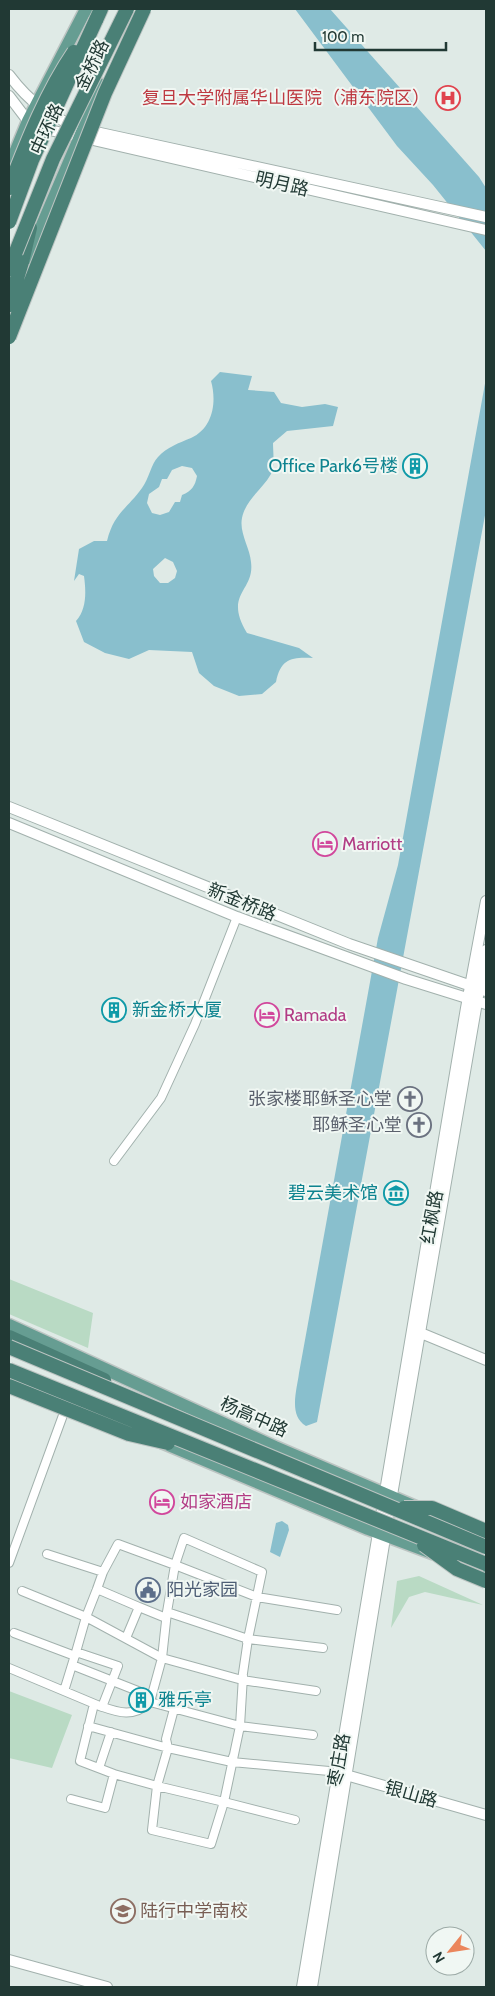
<svg xmlns="http://www.w3.org/2000/svg" width="495" height="1996" font-family="Cabin,'Noto Sans SC',sans-serif">
<style>
.green{fill:#b9dac4}
.water{fill:#89bfcd;fill-rule:evenodd}
.lines{fill:none;stroke-linecap:round;stroke-linejoin:round}
.minor-casing{stroke:#a2b1ad;stroke-width:10}
.tertiary-casing{stroke:#a2b1ad;stroke-width:12}
.primary-casing{stroke:#bcc4c2;stroke-width:15}
.trunk-casing{stroke:#bcc4c2;stroke-width:16}
.minor{stroke:#fff;stroke-width:8}
.tertiary{stroke:#fff;stroke-width:10}
.primary{stroke:#669d92;stroke-width:12}
.trunk{stroke:#4a8076;stroke-width:14}
.trunk-bridge-casing{stroke:#bcc4c2;stroke-width:16;stroke-linecap:butt}
.trunk-bridge{stroke:#4a8076;stroke-width:14}
.labels{text-anchor:middle;dominant-baseline:central;stroke-width:4;stroke-linejoin:round;paint-order:stroke}
.street-label{font-size:18px;fill:#213934;stroke:#f0f7f3}
.health-label{font-size:18px;fill:#be3a42;stroke:#f0f7f3;text-anchor:end}
.culture-label{font-size:18px;fill:#0d838f;stroke:#f0f7f3;text-anchor:end}
.hotel-label{font-size:18px;fill:#b23c85;stroke:#f0f7f3;text-anchor:start}
.worship-label{font-size:18px;fill:#5b616d;stroke:#f0f7f3;text-anchor:end}
.service-label{font-size:18px;fill:#4e5e75;stroke:#f0f7f3;text-anchor:start}
.education-label{font-size:18px;fill:#785e54;stroke:#f0f7f3;text-anchor:start}
</style>
<rect width="100%" height="100%" fill="#dfeae6"/>
<!-- green -->
<path class="green" d="M9,1279L93,1313L88,1348L9,1314Z
M419,1576L483,1605L425,1592L409,1597L391,1628L397,1581Z
M9,1691L72,1715L52,1768L9,1758Z"/>
<!-- water -->
<path class="water" d="M295,9H330L479,177L486,188V251L433,185L397,146Z
M220,372L252,376L248,390L274,392L281,403L302,407L325,404L338,407L333,426L287,431L273,443C273,452 275,465 271,474C262,490 246,499 242,518C239,533 250,548 251,562C255,592 223,593 247,633L299,648L313,658C292,657 281,658 276,682L262,694L239,696L214,686L199,673L192,652L149,650L129,659L105,653L84,642L76,621C87,609 86,591 84,576L79,574L74,581L79,549L94,541H107C114,513 126,510 142,488C149,479 151,464 158,457C167,447 179,443 191,438C213,428 217,402 211,381ZM182,466L192,468L197,476C195,486 192,491 182,495L180,502H175L169,512L160,515L152,513L147,503L149,494L159,487L162,479H167L172,470ZM165,558L173,562L177,571L175,578L168,583H160L154,576L153,569Z
M486,378V510L317,1422L306,1426C288,1415 297,1390 299,1373L378,938L398,865Z
M282,1521L288,1525L289,1530L280,1557L270,1552L276,1523Z"/>
<g class="lines">
<defs>
<path id="minor" d="M114,1161L161,1098L195,1024L237,917
M47,1554L103,1572L97,1589
M9,1563L66,1407
M103,1572L118,1544L175,1565L167,1612L248,1639L242,1680L162,1658L150,1702L240,1726L224,1802L295,1820
M22,1591L86,1617L97,1589L139,1607
M14,1633L75,1656
M126,1638L139,1607L166,1618L167,1612L162,1658
M248,1639L262,1572L184,1538L175,1565L257,1597L337,1610
M247,1642L248,1639L323,1648
M76,1652L86,1617L162,1658L86,1617
M9,1668L102,1707L118,1666L76,1652L72,1665L148,1695L150,1702C132,1720 115,1711 94,1704L80,1761L114,1774
M242,1680L316,1691
M64,1691L72,1665
M174,1709L166,1739L168,1748L232,1762
M240,1726L243,1676
M239,1731L240,1726L313,1735
M233,1757L232,1762L329,1771
M99,1768L111,1732
M71,1799L105,1808L114,1774L157,1786L152,1830L211,1844L224,1802L157,1786L168,1748L88,1726"/>
<path id="tertiary" d="M9,75C31,104 49,116 82,129L486,217
M9,96L28,121L54,131L486,230
M9,807L349,944L486,991
M9,823L237,917L406,979L486,1004
M416,1331L486,1360
M346,1775L486,1815
M9,1960L107,1987
M302,1987L466,1008L486,901
M312,1987L392,1495L486,950"/>
<path id="primary" d="M9,167L28,121L86,9
M27,260L102,85
M9,1325L275,1447L418,1508
M159,1441L368,1529L432,1553
M453,1561L486,1573"/>
<path id="trunk" d="M96,20L101,9
M22,262L30,228
M9,1337L104,1380"/>
</defs>
<!-- minor casing -->
<use href="#minor" class="minor-casing"/>
<!-- tertiary casing -->
<use href="#tertiary" class="tertiary-casing"/>
<!-- primary casing -->
<use href="#primary" class="primary-casing"/>
<!-- trunk casing -->
<use href="#trunk" class="trunk-casing"/>
<!-- minor -->
<use href="#minor" class="minor"/>
<!-- tertiary -->
<use href="#tertiary" class="tertiary"/>
<!-- primary -->
<use href="#primary" class="primary"/>
<!-- trunk -->
<use href="#trunk" class="trunk"/>
<defs>
<path id="trunk-bridge" d="M9,188C27,142 46,93 74,52
M9,222L32,160L96,20
M9,269L53,159L127,9
M9,305L22,262
M9,337L105,93L144,9
M9,1347L486,1547
M9,1370L486,1564
M9,1386L129,1434L168,1443
M404,1508H432L486,1531
M424,1545L457,1569L486,1581"/>
</defs>
<!-- trunk-bridge casing -->
<use href="#trunk-bridge" class="trunk-bridge-casing"/>
<!-- trunk-bridge -->
<use href="#trunk-bridge" class="trunk-bridge"/>
</g>
<!-- icons -->
<defs>
<symbol id="hospital-ring" viewBox="-11 -11 22 22"><circle r="9.5" fill="#f0f7f3" stroke="#e0444e" stroke-width="1.5"/><path d="M-5-5h3v3.5h4V-5h3V5h-3V1.5h-4V5h-3Z" fill="#e0444e"/></symbol>
<symbol id="building-ring" viewBox="-11 -11 22 22"><circle r="9.5" fill="#f0f7f3" stroke="#0f9aa8" stroke-width="1.5"/><path d="M-4-6H4V6H1V3H-1V6H-4ZM-2.5-4.3h1.7v1.8h-1.7ZM.8-4.3h1.7v1.8H.8ZM-2.5-1h1.7V.8h-1.7ZM.8-1h1.7V.8H.8Z" fill="#0f9aa8"/></symbol>
<symbol id="hotel-ring" viewBox="-11 -11 22 22"><circle r="9.5" fill="#f0f7f3" stroke="#d1479c" stroke-width="1.5"/><path d="M-6-4.5h1.5V1H6V5H4.5V3h-9V5H-6ZM-4 0a1.8 1.8 0 1 1 3.6 0ZM.5 0V-2.5h3Q6-2.5 6 0Z" fill="#d1479c"/></symbol>
<symbol id="church-ring" viewBox="-11 -11 22 22"><circle r="9.5" fill="#f0f7f3" stroke="#6b7280" stroke-width="1.5"/><path d="M-1.2-6h2.4v3.5h3.3v2.4h-3.3V6h-2.4V-.1h-3.3v-2.4h3.3Z" fill="#6b7280"/></symbol>
<symbol id="museum-ring" viewBox="-11 -11 22 22"><circle r="9.5" fill="#f0f7f3" stroke="#0f9aa8" stroke-width="1.5"/><path d="M0-6L6-3V-2H-6V-3ZM-5-1h2V3h-2ZM-1-1h2V3h-2ZM3-1h2V3H3ZM-6 4H6V6H-6Z" fill="#0f9aa8"/></symbol>
<symbol id="civic-ring" viewBox="-11 -11 22 22"><circle r="9.5" fill="#f0f7f3" stroke="#5c6f8a" stroke-width="1.5"/><path d="M-.6-6.5H3V-4.5H.6V-3L4-1V1h2V6H-6V1h2V-1L-.6-3ZM-1.2 2.5V6h2.4V2.5Z" fill="#5c6f8a"/></symbol>
<symbol id="school-ring" viewBox="-11 -11 22 22"><circle r="9.5" fill="#f0f7f3" stroke="#8d6e63" stroke-width="1.5"/><path d="M0-5L7-2L0 1L-7-2ZM-4 1L0 2.5L4 1V4Q0 6-4 4Z" fill="#8d6e63"/></symbol>
</defs>
<g fill-rule="evenodd">
<use href="#hospital-ring" x="434" y="84" width="28" height="28"/>
<use href="#building-ring" x="401" y="452" width="28" height="28"/>
<use href="#hotel-ring" x="311" y="830" width="28" height="28"/>
<use href="#building-ring" x="100" y="996" width="28" height="28"/>
<use href="#hotel-ring" x="253" y="1001" width="28" height="28"/>
<use href="#church-ring" x="396" y="1085" width="28" height="28"/>
<use href="#church-ring" x="405" y="1111" width="28" height="28"/>
<use href="#museum-ring" x="382" y="1179" width="28" height="28"/>
<use href="#hotel-ring" x="148" y="1488" width="28" height="28"/>
<use href="#civic-ring" x="134" y="1576" width="28" height="28"/>
<use href="#building-ring" x="127" y="1686" width="28" height="28"/>
<use href="#school-ring" x="109" y="1897" width="28" height="28"/>
</g>
<g class="labels">
<!-- street labels -->
<g class="street-label">
<text transform="translate(92 65) rotate(-64)">金桥路</text>
<text transform="translate(47 129) rotate(-65)">中环路</text>
<text transform="translate(282 184) rotate(13)">明月路</text>
<text transform="translate(242 902) rotate(22)">新金桥路</text>
<text transform="translate(432 1217) rotate(-80)">红枫路</text>
<text transform="translate(254 1417) rotate(24)">杨高中路</text>
<text transform="translate(339 1760) rotate(-80)">枣庄路</text>
<text transform="translate(411 1794) rotate(16)">银山路</text>
</g>
<!-- health labels -->
<g class="health-label">
<text x="430" y="98">复旦大学附属华山医院（浦东院区）</text>
</g>
<!-- culture labels -->
<g class="culture-label">
<text x="398" y="466">Office Park6号楼</text>
<text x="132" y="1010" text-anchor="start">新金桥大厦</text>
<text x="378" y="1193">碧云美术馆</text>
<text x="158" y="1700" text-anchor="start">雅乐亭</text>
</g>
<!-- hotel labels -->
<g class="hotel-label">
<text x="342" y="844">Marriott</text>
<text x="284" y="1015">Ramada</text>
<text x="180" y="1502">如家酒店</text>
</g>
<!-- worship labels -->
<g class="worship-label">
<text x="392" y="1099">张家楼耶稣圣心堂</text>
<text x="402" y="1125">耶稣圣心堂</text>
</g>
<!-- service labels -->
<g class="service-label">
<text x="166" y="1590">阳光家园</text>
</g>
<!-- education labels -->
<g class="education-label">
<text x="140" y="1911">陆行中学南校</text>
</g>
</g>
<!-- border -->
<rect width="495" height="1996" fill="none" stroke="#213934" stroke-width="20"/>
<!-- north arrow -->
<g transform="translate(450 1951) rotate(240)"><circle r="24" fill="#f0f7f3" stroke="#9daba7"/>
<path d="M0-4L9 19L0 12L-9 19Z" fill="#eb865c"/>
<text y="-8" font-size="14" font-weight="bold" text-anchor="middle" fill="#213934">N</text>
</g>
<!-- scale -->
<path d="M315 42v8h131v-8" fill="none" stroke="#213934" stroke-width="2.5"/>
<text x="322" y="42" font-size="15" fill="#213934" stroke="#f0f7f3" stroke-width="4" paint-order="stroke">100 m</text>
</svg>
